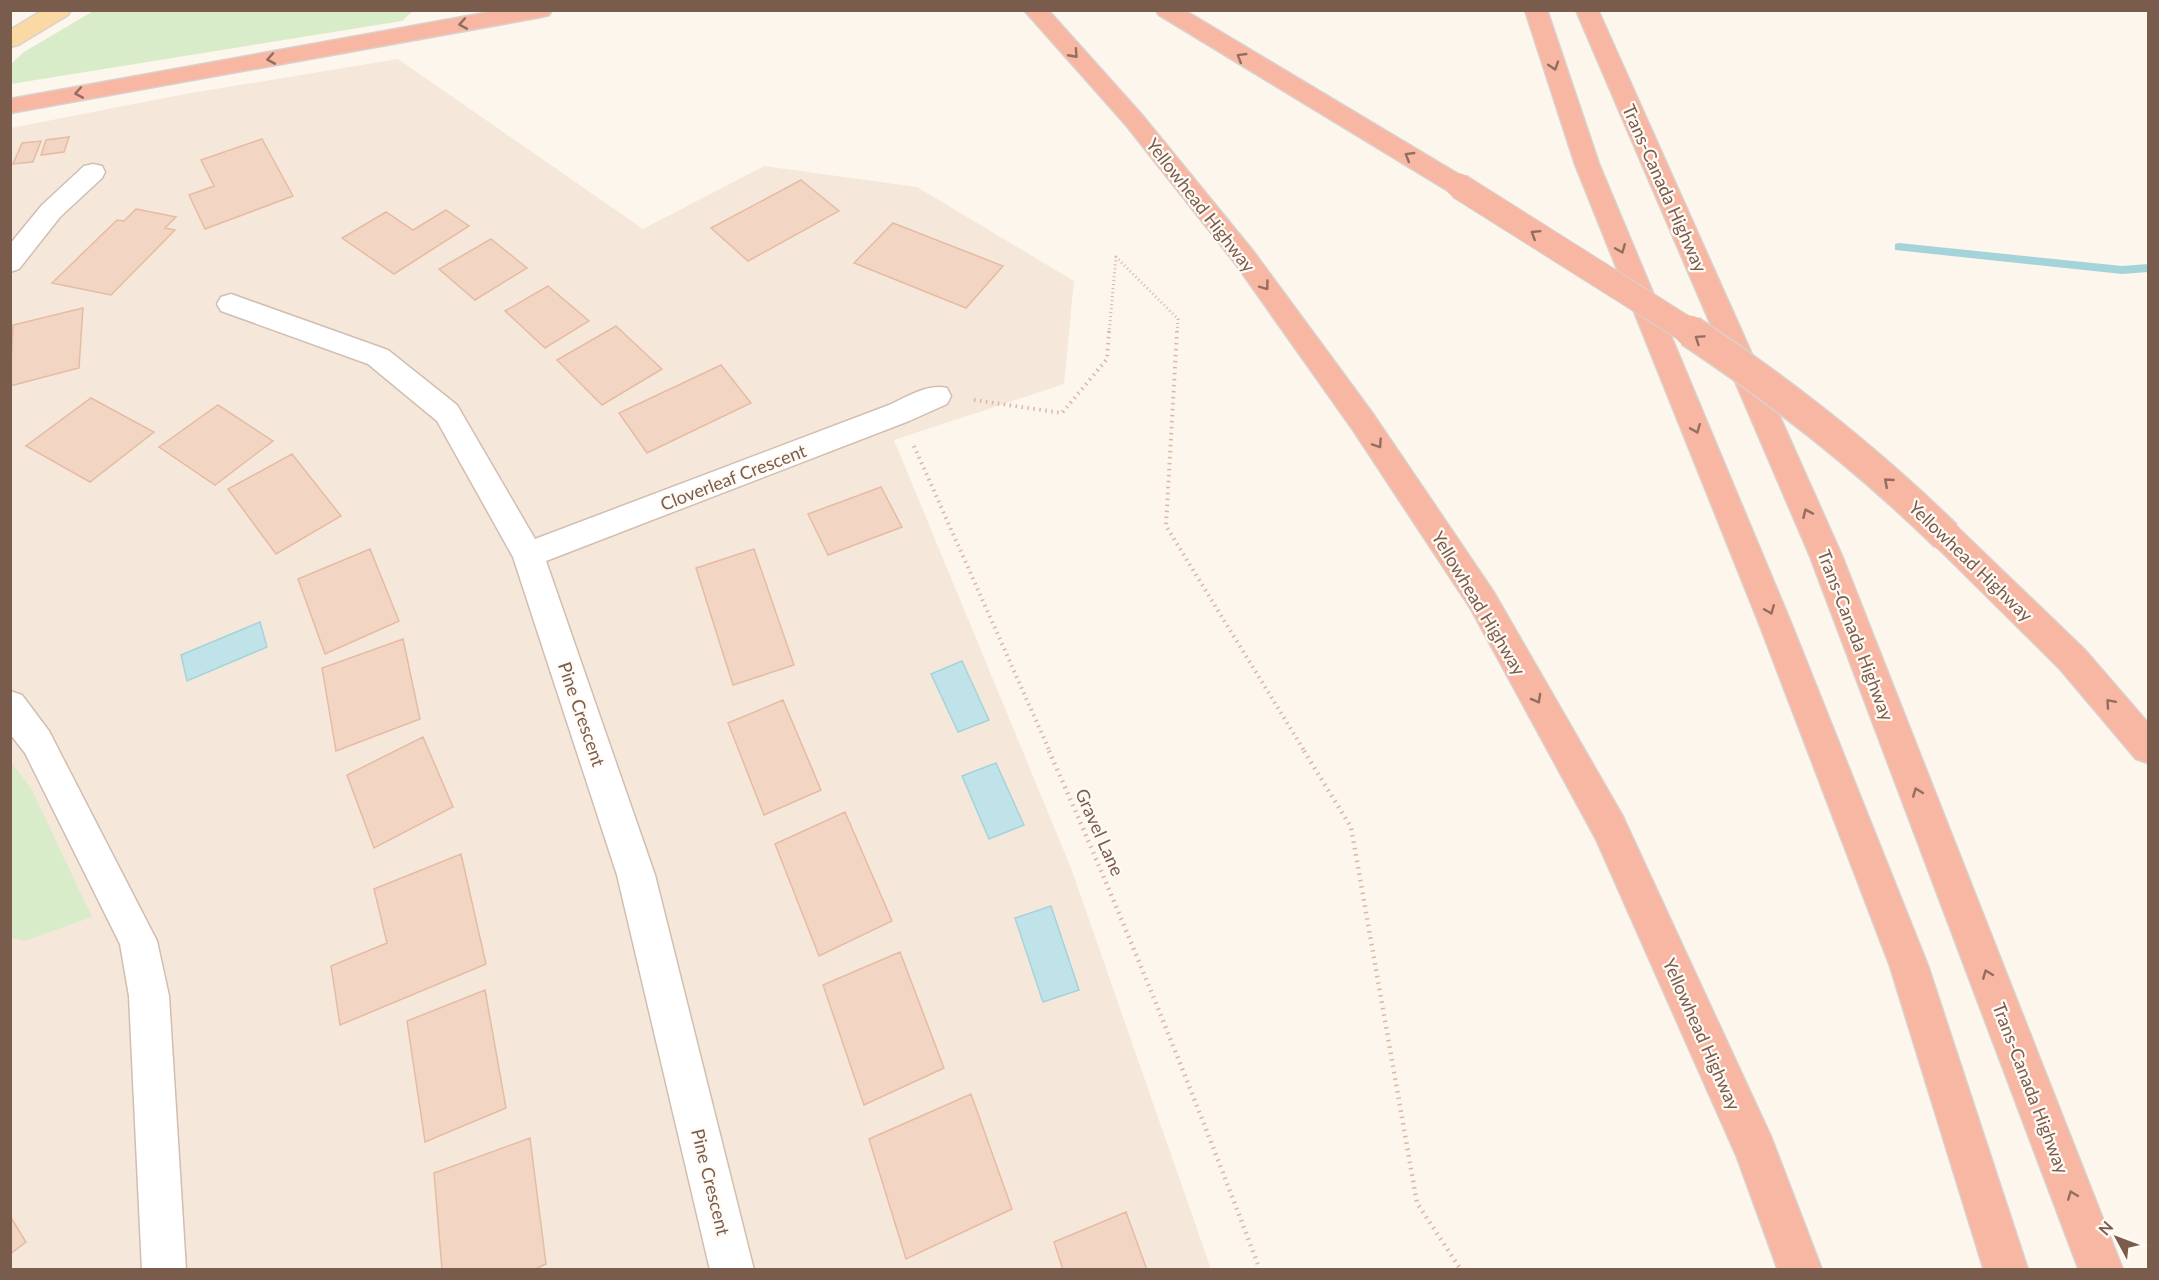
<svg xmlns="http://www.w3.org/2000/svg" width="2159" height="1280" font-family="Lato,sans-serif">
<style>
.residential{fill:#f5e8da}
.green{fill:#d8ecc9}
.water{fill:#bfe3e8;stroke:#a5d3da;stroke-width:1.5}
.lines{fill:none;stroke-linecap:round;stroke-linejoin:round}
.stream{fill:#a5d3da;fill-rule:evenodd}
.building{fill:#f3d5c3;stroke:#e6bba3;stroke-width:1.5}
.minor-casing{stroke:#d1beb0;stroke-width:3}
.major-casing{stroke:#dad1cd;stroke-width:3}
.highway-casing{stroke:#dad1cd;stroke-width:3}
.path-far2{stroke:#d9b8a5;stroke-width:3;stroke-dasharray:1 3;stroke-linecap:butt}
.path-far1{stroke:#d9b8a5;stroke-width:4;stroke-dasharray:1.5 4.5;stroke-linecap:butt}
.path{stroke:#d9b8a5;stroke-width:4.5;stroke-dasharray:1.5 5;stroke-linecap:butt}
.minor{fill:#fff;fill-rule:evenodd}
.major{fill:#fbd9a5;fill-rule:evenodd}
.highway{fill:#f7b7a3;fill-rule:evenodd}
.highway-bridge-far1-casing{stroke:#dad1cd;stroke-width:27;stroke-linecap:butt}
.highway-bridge-casing{stroke:#dad1cd;stroke-width:34;stroke-linecap:butt}
.highway-bridge-far1{stroke:#f7b7a3;stroke-width:25}
.highway-bridge{stroke:#f7b7a3;stroke-width:31}
.oneway{stroke:#936e5e}
.labels{text-anchor:middle;dominant-baseline:central;stroke-width:4.5;stroke-linejoin:round;paint-order:stroke}
.street-label{font-size:18px;fill:#7a5c4d;stroke:#fffaf3}
</style>
<rect width="100%" height="100%" fill="#fdf6ec"/>
<!-- residential -->
<path class="residential" d="M398,59L643,229L764,166L917,187L1074,281L1064,384L894,440L1071,868L1211,1269L11,1270V128L185,94Z"/>
<!-- green -->
<path class="green" d="M95,10H413V11L402,21L11,84V64L24,52Z
M10,761L31,788L92,917L24,941L11,938Z"/>
<!-- water -->
<path class="water" d="M260,622L267,647L187,681L181,655Z
M962,661L989,720L958,732L931,674Z
M996,763L1024,825L989,839L962,776Z
M1051,906L1079,990L1043,1002L1015,918Z"/>
<g class="lines">
<!-- stream -->
<path class="stream" d="M1899,243L2122,266L2148,264V272L2122,274L1895,250V244Z"/>
</g>
<!-- building -->
<path class="building" d="M69,137L64,152L41,155L46,140Z
M262,139L293,196L205,229L189,195L214,186L201,160Z
M41,141L33,162L13,164L22,143Z
M801,180L839,211L748,261L711,228Z
M136,209L176,217L165,228L175,230L111,295L52,283L117,220L124,221Z
M446,210L469,226L394,274L342,238L386,212L413,230Z
M893,223L1003,266L966,308L854,263Z
M491,239L527,268L475,300L439,269Z
M548,286L589,321L545,348L505,311Z
M83,308L79,368L10,386L13,325Z
M616,326L662,369L602,405L557,360Z
M721,365L751,403L647,453L619,413Z
M91,398L154,432L90,482L26,446Z
M218,405L273,441L215,485L159,447Z
M292,454L341,516L276,554L228,489Z
M881,487L902,527L828,555L808,514Z
M370,549L399,621L325,654L298,579Z
M754,549L794,665L733,685L696,568Z
M403,639L420,719L336,751L322,668Z
M783,700L821,790L764,815L728,723Z
M423,737L453,807L374,848L347,775Z
M845,812L892,921L819,956L775,844Z
M461,854L486,964L340,1025L331,966L387,943L374,889Z
M900,952L944,1068L864,1105L823,985Z
M485,990L506,1108L425,1142L407,1021Z
M971,1094L1012,1209L906,1259L869,1139Z
M530,1138L546,1264L533,1270H442L434,1173Z
M1126,1212L1147,1270H1063L1054,1242Z
M10,1216L26,1242L10,1254Z"/>
<g class="lines">
<defs>
<path id="minor" d="M93,164L102,166L105,172L102,178L60,217L19,269L10,272V244L42,205L84,166Z
M231,294L388,350L457,405L535,539L889,405C907,397 928,383 947,388L951,396L947,404L909,421L546,561L655,875L754,1270H710L617,875L513,557L437,421L368,364L221,311L217,304L221,297Z
M10,691L22,695L49,731L157,941L169,996L186,1270H142L129,996L120,944L25,753L10,734Z"/>
<path id="major" d="M43,10H71L68,15L18,45L10,47V30Z"/>
<path id="highway" d="M501,10H552L549,15L541,17L10,113V99Z
M1024,10H1048L1142,115L1253,251L1373,414L1493,591L1622,815L1771,1137L1822,1270H1778L1737,1157L1596,839L1471,609L1353,430L1235,263L1126,125Z
M1156,10H1184L1468,180L1472,186L1468,192L1459,194L1450,192L1159,15Z
M1525,10H1547L1599,164L1791,623L1928,966L2028,1270H1984L1890,966L1759,623L1575,164Z
M1576,10H1598L1842,556L2123,1270H2079L1810,556Z
M1946,523L1957,527L2084,649L2148,723V763L2136,759L2060,669L1935,545L1930,536L1935,527Z"/>
</defs>
<!-- minor casing -->
<use href="#minor" class="minor-casing"/>
<!-- major casing -->
<use href="#major" class="major-casing"/>
<!-- highway casing -->
<use href="#highway" class="highway-casing"/>
<!-- path-far2 -->
<path class="path-far2" d="M1109,333L1116,257L1178,319L1177,333"/>
<!-- path-far1 -->
<path class="path-far1" d="M1177,331L1166,526L1305,752
M974,400L1062,413L1107,359L1109,331
M914,446L1050,752"/>
<!-- path -->
<path class="path" d="M1049,751C1125,922 1194,1095 1260,1270
M1304,751L1351,827L1417,1203L1461,1270"/>
<!-- minor -->
<use href="#minor" class="minor"/>
<!-- major -->
<use href="#major" class="major"/>
<!-- highway -->
<use href="#highway" class="highway"/>
<defs>
<path id="highway-bridge-far1" d="M1459,186L1692,333"/>
<path id="highway-bridge" d="M1690,331C1782,392 1867,459 1946,536"/>
</defs>
<!-- highway-bridge-far1 casing -->
<use href="#highway-bridge-far1" class="highway-bridge-far1-casing"/>
<!-- highway-bridge casing -->
<use href="#highway-bridge" class="highway-bridge-casing"/>
<!-- highway-bridge-far1 -->
<use href="#highway-bridge-far1" class="highway-bridge-far1"/>
<!-- highway-bridge -->
<use href="#highway-bridge" class="highway-bridge"/>
</g>
<!-- one-way arrows -->
<defs><path id="oneway-chevron" d="M-2-3.5L2.5 0L-2 3.5" fill="none" stroke-width="1.6" stroke-linecap="round" stroke-linejoin="round" transform="scale(1.5)"/></defs>
<g class="oneway">
<use href="#oneway-chevron" transform="translate(463 24) rotate(170)"/>
<use href="#oneway-chevron" transform="translate(1074 54) rotate(48)"/>
<use href="#oneway-chevron" transform="translate(1241 57) rotate(-149)"/>
<use href="#oneway-chevron" transform="translate(271 59) rotate(170)"/>
<use href="#oneway-chevron" transform="translate(1554 66) rotate(72)"/>
<use href="#oneway-chevron" transform="translate(79 93) rotate(170)"/>
<use href="#oneway-chevron" transform="translate(1409 156) rotate(-149)"/>
<use href="#oneway-chevron" transform="translate(1535 234) rotate(-148)"/>
<use href="#oneway-chevron" transform="translate(1621 249) rotate(68)"/>
<use href="#oneway-chevron" transform="translate(1265 286) rotate(54)"/>
<use href="#oneway-chevron" transform="translate(1699 339) rotate(-146)"/>
<use href="#oneway-chevron" transform="translate(1696 429) rotate(68)"/>
<use href="#oneway-chevron" transform="translate(1378 444) rotate(56)"/>
<use href="#oneway-chevron" transform="translate(1888 482) rotate(-139)"/>
<use href="#oneway-chevron" transform="translate(1807 513) rotate(-114)"/>
<use href="#oneway-chevron" transform="translate(1770 610) rotate(68)"/>
<use href="#oneway-chevron" transform="translate(1537 699) rotate(61)"/>
<use href="#oneway-chevron" transform="translate(2110 703) rotate(-131)"/>
<use href="#oneway-chevron" transform="translate(1917 792) rotate(-111)"/>
<use href="#oneway-chevron" transform="translate(1987 974) rotate(-111)"/>
<use href="#oneway-chevron" transform="translate(2072 1195) rotate(-111)"/>
</g>
<g class="labels">
<!-- street labels -->
<g class="street-label">
<text transform="translate(1665 188) rotate(66)">Trans-Canada Highway</text>
<text transform="translate(1201 205) rotate(52)">Yellowhead Highway</text>
<text transform="translate(733 477) rotate(-21)">Cloverleaf Crescent</text>
<text transform="translate(1971 561) rotate(44)">Yellowhead Highway</text>
<text transform="translate(1479 603) rotate(59)">Yellowhead Highway</text>
<text transform="translate(1856 635) rotate(69)">Trans-Canada Highway</text>
<text transform="translate(582 714) rotate(71)">Pine Crescent</text>
<text transform="translate(1100 832) rotate(66)">Gravel Lane</text>
<text transform="translate(1702 1034) rotate(66)">Yellowhead Highway</text>
<text transform="translate(2031 1088) rotate(69)">Trans-Canada Highway</text>
<text transform="translate(711 1182) rotate(76)">Pine Crescent</text>
</g>
</g>
<!-- border -->
<rect width="2159" height="1280" fill="none" stroke="#7a5c4d" stroke-width="24"/>
<!-- north arrow -->
<g transform="translate(2117 1238) rotate(311)" stroke="#fffaf3" stroke-width="4.5" paint-order="stroke">
<path d="M0-4.5L10 22L0 15L-10 22Z" fill="#7a5c4d"/>
<text y="-9" font-size="16" font-weight="bold" text-anchor="middle" fill="#7a5c4d">N</text>
</g>
</svg>
